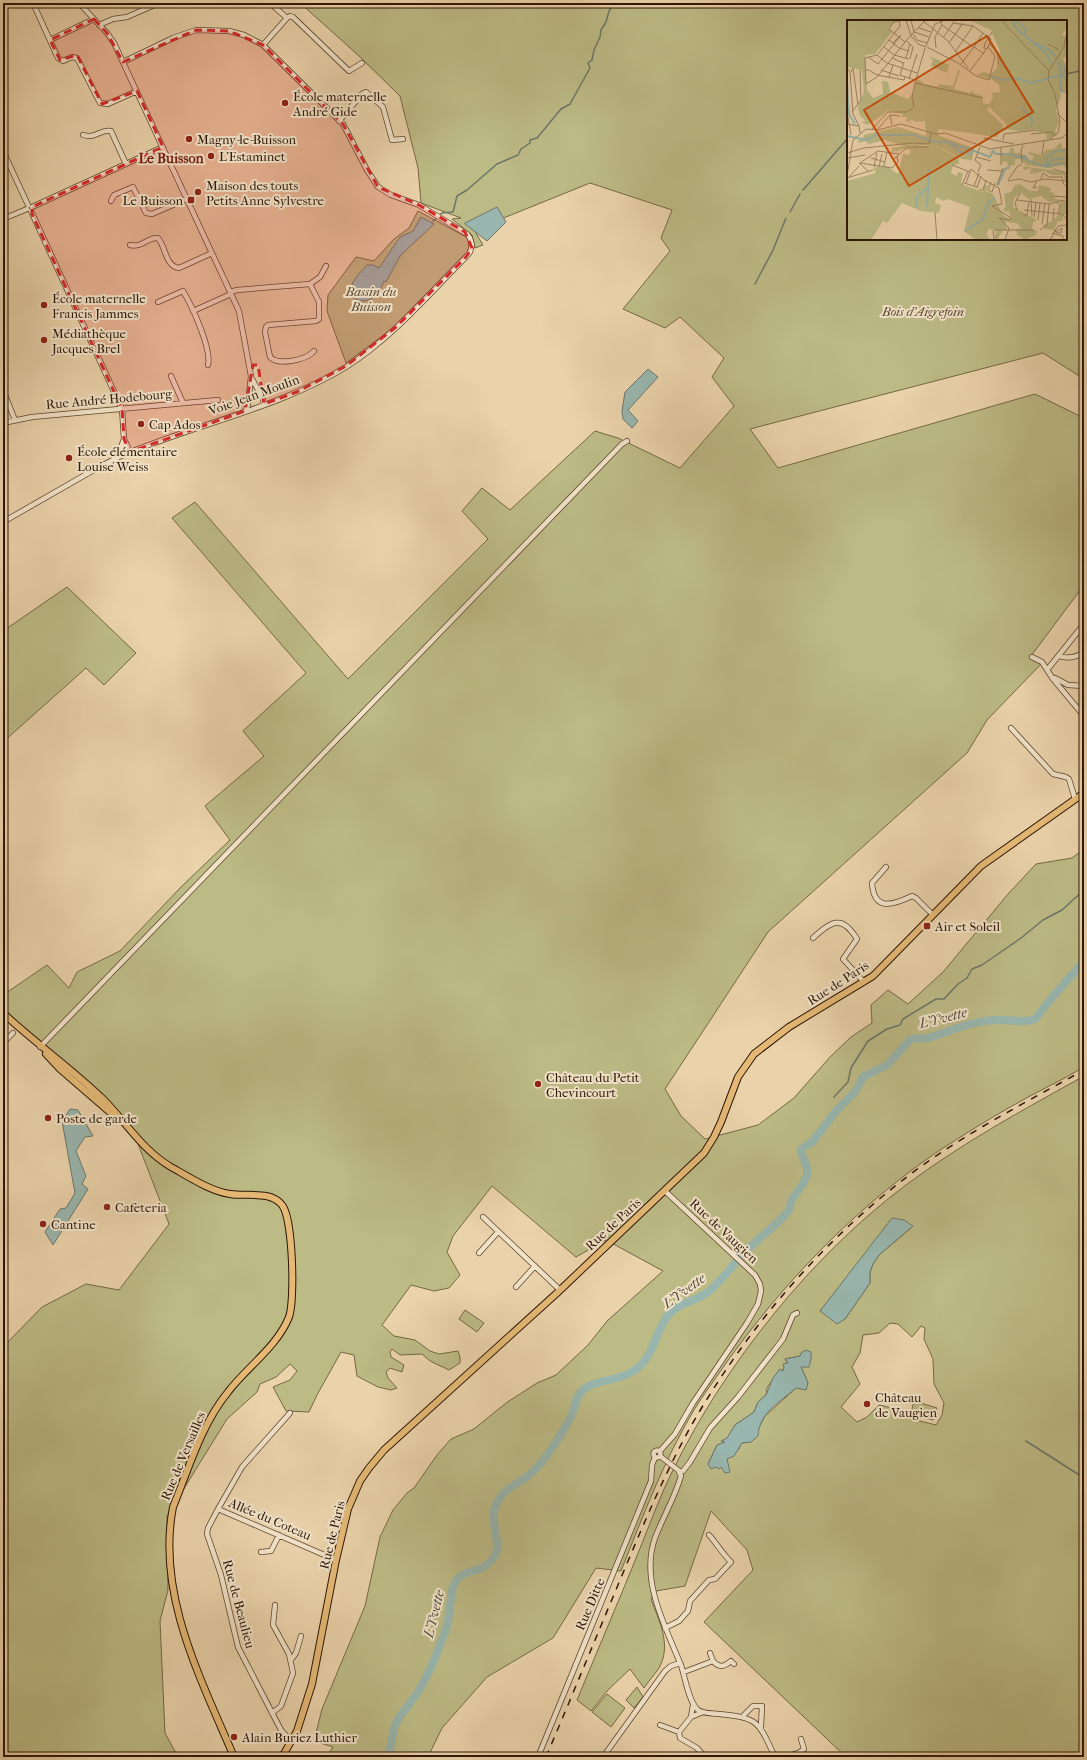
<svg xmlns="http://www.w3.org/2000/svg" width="1087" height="1760" font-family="'IM FELL French Canon',serif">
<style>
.green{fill:#bcba85;stroke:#746846;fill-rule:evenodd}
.water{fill:#98b6ae;stroke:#6d766b}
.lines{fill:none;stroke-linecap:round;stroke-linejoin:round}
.stream{stroke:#6d766b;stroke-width:1.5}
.river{stroke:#98b6ae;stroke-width:8}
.minor-casing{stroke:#5c4530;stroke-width:6}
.major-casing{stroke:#2d1607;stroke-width:8}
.minor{stroke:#f1e2c8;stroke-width:4.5}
.major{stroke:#e5b975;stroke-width:6}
.rail{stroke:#2d1607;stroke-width:1.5;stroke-dasharray:7 7;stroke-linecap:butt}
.marked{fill:#d62828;fill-opacity:0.2;stroke:#d62828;stroke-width:3;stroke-dasharray:8 5;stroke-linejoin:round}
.poi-dot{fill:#8f2418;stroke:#f1e2c8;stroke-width:1.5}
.labels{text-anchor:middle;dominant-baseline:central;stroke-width:4;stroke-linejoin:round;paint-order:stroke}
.poi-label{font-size:13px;fill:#2d1607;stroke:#f1e2c8;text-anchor:start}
.park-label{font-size:13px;font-style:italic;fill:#58472d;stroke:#f1e2c8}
.street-label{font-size:13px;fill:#2d1607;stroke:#f1e2c8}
.neighbourhood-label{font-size:14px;font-weight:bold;fill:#7a1f14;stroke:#f1e2c8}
.water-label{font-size:14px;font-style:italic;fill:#524e41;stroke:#f1e2c8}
.inset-river{fill:none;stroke:#98b6ae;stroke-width:2}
.inset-road{fill:none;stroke:#9e8769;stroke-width:1}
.view{fill:#cc4f0b;fill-opacity:0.15;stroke:#cc4f0b;stroke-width:2}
.inset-edge{fill:none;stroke:#2d1607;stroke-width:2}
</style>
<rect width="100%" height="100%" fill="#ead2aa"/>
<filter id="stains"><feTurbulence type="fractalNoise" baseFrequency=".005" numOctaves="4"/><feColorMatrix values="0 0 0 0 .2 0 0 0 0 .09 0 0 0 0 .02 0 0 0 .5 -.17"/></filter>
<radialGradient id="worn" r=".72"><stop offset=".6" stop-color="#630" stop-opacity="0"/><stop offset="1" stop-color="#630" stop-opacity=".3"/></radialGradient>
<!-- green -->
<path class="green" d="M300,3H1084V379L1043,353L750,429L778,468L1035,394L1084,418V477L1081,482L1084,486V585L1031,656L1041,664L987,720L967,753L768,932L665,1089L681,1116L705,1139L758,1125L794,1098L830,1057L851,1037L872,1023L871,1005L888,990L908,1004L943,972L1008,894L1036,864L1072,858L1084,849V1067C1061,1081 1036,1092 1012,1106C987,1120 962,1136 937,1152C853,1210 783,1283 724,1366C714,1381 703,1395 694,1410C664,1460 643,1516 621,1571L596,1568L553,1638L487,1677L442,1728L428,1757H326L333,1747L314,1741L322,1709L365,1606L380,1537L393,1510L407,1493L414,1488L437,1455L451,1439L474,1429L506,1403L537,1383L556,1375L588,1345L607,1321L663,1271L606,1240L576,1257L492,1186L453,1236L447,1252L460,1275L449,1288L434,1291L411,1285L382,1325L394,1336L415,1340L430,1351L439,1354L458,1351L460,1357V1363L449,1370L430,1361L422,1354L400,1355L392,1349L390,1352L391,1357L404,1365L402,1372L390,1368L386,1372L388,1378L397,1388L391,1390L378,1387L357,1376L354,1355L341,1352L317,1395L309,1412L286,1411L273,1387L290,1380L297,1371L290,1364L276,1377L260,1384L257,1392L227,1419L167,1516L168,1590L160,1621L165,1733L178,1757H3V1347L42,1307L86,1284L119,1290L169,1224L133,1131L65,1065L5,1012L3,1007V995L47,965L69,988L77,972L120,951L181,887L230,840L205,806L264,756L243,731L306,673L172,518L195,502L348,679L488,539L462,511L482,488L510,510L595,431L618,438L680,468L734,406L712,377L724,358L680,317L665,328L623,309L670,251L661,238L672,210L590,183L474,230L483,245L475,248L472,235L452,219L461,218L421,203L418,168L400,96L358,55ZM848,21H1066V239H848Z
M418,211L468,238L469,246L468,251L393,328L346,363L327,311L328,295L356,257L374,261L394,239L409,228Z
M67,587L136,653L104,685L86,668L3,742V631Z
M1084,1076V1757H846L704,1622L753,1570L747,1550L711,1511L685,1586L656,1591L651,1599C659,1621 672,1645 659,1668C654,1675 648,1682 644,1688L630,1669L608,1690L591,1711L577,1700C598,1649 620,1598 641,1546C651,1521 661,1494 673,1470C725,1364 812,1255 906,1185C962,1143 1023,1110 1084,1076ZM913,1226L879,1255L873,1264L870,1272V1283L845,1319L820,1311L838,1289ZM890,1323L898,1324L912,1337L921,1326L925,1328L924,1339L933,1359L934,1384L944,1403L942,1415L936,1425L912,1419L901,1410L879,1405L867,1417L857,1422L841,1407L860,1384L852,1367L860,1353L863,1335L879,1333ZM800,1356L801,1367L808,1383L796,1388L765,1416L751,1442L741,1443L739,1449L718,1467L708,1464L717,1445L726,1442L735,1425L754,1412L758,1402L766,1395L767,1388L780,1369L783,1371L784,1367L788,1364L785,1359Z
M465,1310L484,1323L477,1332L459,1319Z
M914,1401L937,1408L933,1420L911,1413Z
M637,1687L643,1697L634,1708L626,1700Z
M607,1694L625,1708L611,1727L592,1712Z"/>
<!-- water -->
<path class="water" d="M497,207L506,222L487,241L465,224V223Z
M421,217L434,224L400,256L386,282L384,281C382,286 379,293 374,297C365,304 351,302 351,289C351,281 362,271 367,265H373L379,268L400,237L413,231Z
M648,369L658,377L628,410L638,421L632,428L623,419L622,411L625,392Z
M70,1109L78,1110L93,1136L85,1137L76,1151L86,1176L82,1184L88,1189L53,1245L45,1232L60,1209L66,1208L75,1193L62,1121Z
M892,1218L904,1220L913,1226L879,1255L873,1264L870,1272V1283L845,1319L837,1324L820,1311Z
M806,1350L811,1352V1359L809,1367H801L808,1383L806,1390L796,1388C780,1402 759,1413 758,1436L751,1442L742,1443L734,1456L727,1459L730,1472L725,1473L721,1467L719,1469L716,1467L711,1469L708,1464L717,1445L725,1442L721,1441L727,1438L735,1425L754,1412L758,1402L766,1395L773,1378L780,1369L783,1371L784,1367L783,1364L788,1363L785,1359L800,1356L801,1353Z"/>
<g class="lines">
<!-- stream -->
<path class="stream" d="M1066,74L1084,70
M803,190L848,138
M790,212L800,194
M433,221L442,213L453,212L457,196L467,190L497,164L518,155L521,149L530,143V140L537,138L561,109L570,104L590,68L588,63L592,60L594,50L600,37L601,30L606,22L609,11L614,3
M755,284L773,250L786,218
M834,1097L848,1082L851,1068L868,1041L887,1029L900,1025L903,1019L936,999H944L958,984L967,978L972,969L982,965L1021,938L1043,920L1062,910L1084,890
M1026,1441L1084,1478"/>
<!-- river -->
<path class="river" d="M387,1757C393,1746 391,1734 396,1723C402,1711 412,1702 419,1690C431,1671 438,1650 446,1629C451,1616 449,1592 455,1582C466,1566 485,1576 496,1553C501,1543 489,1520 495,1507C502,1489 515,1486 529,1475C539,1467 547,1456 554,1445C561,1435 567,1425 572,1414C576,1405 575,1396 584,1389C597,1379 618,1381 632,1372C656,1357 653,1332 670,1313C680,1303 696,1301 708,1292C722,1281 731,1267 743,1254C757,1238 776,1227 789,1210C791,1206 790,1203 792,1199C797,1192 805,1183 807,1175C809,1164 801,1159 801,1149L812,1142L836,1111L855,1092L863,1077L887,1065L910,1040C916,1037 922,1039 928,1038C950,1031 972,1021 996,1020C1009,1019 1023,1024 1035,1019L1050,1000L1084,961"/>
<defs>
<path id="minor" d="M33,3L58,58L63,61L72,57L77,58L100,103L108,104L137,91
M79,3L107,33L114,43L239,311L251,376L248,405L245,411
M270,3L287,18
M287,18L290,16L293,17L349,71L362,63
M99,25L113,19L127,17L159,3
M50,40L94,19
M263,45L287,18
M339,121L362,94L366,92L383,107L392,140L403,139
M83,135C96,139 100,129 111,131L126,164
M3,151L28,205
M111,201L114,195L133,187L146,213L152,214L187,199
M32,207L163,147
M31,211L122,409L124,439L130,452
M3,219L27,209
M130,245C143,248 147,237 158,238C166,247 165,266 179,268L212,253
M310,284L319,302V319L316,321L268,325L266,327L265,332L270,357C278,366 307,360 314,351
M230,292L237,290L310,284L320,277L326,266
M158,302L183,291C192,306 212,349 208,365
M193,311L231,294
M171,376L183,403
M251,377L263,399L264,404
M3,390L15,420
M3,423L32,417L218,400
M121,456V447L124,439
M3,522L99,467L121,456C195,424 277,409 346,367C392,338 428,295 466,257L470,252L472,245L470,238L467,234L419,205L391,195L378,187L367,170L343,124L263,45L244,35L229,31L196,30L173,38L123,62
M1059,656C1067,659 1076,657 1084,653
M1032,657L1042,662L1053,679L1084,716
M1047,670L1084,624
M1055,678L1068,685L1084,686
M1011,728L1053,774L1066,777L1069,779L1075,799
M886,867L872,883C874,912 893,905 912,896L916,898L933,915
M813,938C831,921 842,914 857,939L843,959L864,982
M3,1043L13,1033
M40,1047L622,444L627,441
M483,1217L560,1290
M479,1253L498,1232
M516,1287L535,1266
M290,1413L242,1467L218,1509L336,1560
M653.5 1454a3.5 3.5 0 1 1 7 0a3.5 3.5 0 1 1-7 0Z
M660,1451L675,1434L693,1403L747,1323L758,1304L761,1291L760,1284L755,1275L665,1191
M660,1456L678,1470L681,1476C675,1497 663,1517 655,1538C640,1580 665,1626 681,1665C685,1677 689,1703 698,1710C704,1714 712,1713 719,1714C759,1718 758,1721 775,1757
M679,1472L683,1471L690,1462L710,1428L738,1397L783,1339L793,1315L797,1313
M218,1509L208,1528L207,1534L221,1575L238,1647L281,1730L292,1742
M261,1552L271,1551L279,1535
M665,1628L679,1621L688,1611L690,1601L709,1580L715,1579L731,1562C722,1553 717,1544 709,1535
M710,1653L713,1661
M291,1660L296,1653L301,1636
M684,1672L713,1661C719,1668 724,1667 731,1661L734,1664
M693,1705L691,1717L679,1732L680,1738L697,1748L705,1757
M272,1713L281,1706L293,1673L289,1654L273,1625L275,1605
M743,1716L753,1706H762L761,1727
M691,1717L703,1712
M660,1725L679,1732
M225,1757L232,1752
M538,1757L651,1481L652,1465L655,1457
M603,1757L665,1671L671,1666L680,1663
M787,1757L800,1752L804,1749L801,1739"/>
<path id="major" d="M3,1013C35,1043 71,1068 103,1099C126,1122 142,1150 171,1167C189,1177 210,1191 230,1194C247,1197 270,1190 282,1205C293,1218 295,1301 289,1317C277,1347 247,1367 228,1392C201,1425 189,1468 173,1507C156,1594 201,1679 234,1757
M46,1054L60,1069L112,1114
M282,1757L297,1731L312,1684L336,1560L348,1509L360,1481L369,1468L384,1450L557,1293L704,1153L714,1137L721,1122L738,1077L754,1054L789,1027L873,976L981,866L1084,793"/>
</defs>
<!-- minor casing -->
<use href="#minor" class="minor-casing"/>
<!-- major casing -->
<use href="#major" class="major-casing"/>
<!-- minor -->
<use href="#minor" class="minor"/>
<!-- major -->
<use href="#major" class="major"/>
<!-- rail -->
<path class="rail" d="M546,1757C572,1696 597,1635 623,1573C644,1523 665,1473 691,1426C744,1333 815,1249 899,1183C956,1138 1021,1105 1084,1070"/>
</g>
<!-- marked area -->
<path class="marked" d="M94,19L107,33L123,62L196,30L229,31L263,45L343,124L378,187L419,205L465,232L472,248L466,257L396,327L346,366L297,392L264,404L258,365H253L245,411L130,452L124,439L122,409L32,214V207L163,147L137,91L102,104L77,55L60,60L50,40Z"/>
<!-- markers -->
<g class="poi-dot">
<circle cx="285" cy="103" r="4"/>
<circle cx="189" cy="139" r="4"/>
<circle cx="211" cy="156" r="4"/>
<circle cx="198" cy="192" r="4"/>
<rect x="187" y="196" width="8" height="8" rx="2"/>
<circle cx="44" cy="305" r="4"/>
<circle cx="44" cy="340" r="4"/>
<circle cx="141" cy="424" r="4"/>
<circle cx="69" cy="458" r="4"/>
<rect x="923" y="922" width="8" height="8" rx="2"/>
<circle cx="538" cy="1084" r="4"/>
<circle cx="48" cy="1118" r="4"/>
<circle cx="107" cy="1207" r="4"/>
<circle cx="43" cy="1224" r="4"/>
<circle cx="867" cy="1404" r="4"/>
<circle cx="234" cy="1737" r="4"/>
</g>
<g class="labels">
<!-- poi labels -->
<g class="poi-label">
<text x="293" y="96">École maternelle<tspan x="293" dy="15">André Gide</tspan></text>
<text x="197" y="139">Magny-le-Buisson</text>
<text x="219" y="156">L'Estaminet</text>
<text x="206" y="185">Maison des touts<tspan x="206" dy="15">Petits Anne Sylvestre</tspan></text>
<text x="183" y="200" text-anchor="end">Le Buisson</text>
<text x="52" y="298">École maternelle<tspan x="52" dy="15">Francis Jammes</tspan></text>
<text x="52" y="333">Médiathèque<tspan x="52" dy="15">Jacques Brel</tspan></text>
<text x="149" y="424">Cap Ados</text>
<text x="77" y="451">École élémentaire<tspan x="77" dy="15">Louise Weiss</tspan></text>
<text x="935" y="926">Air et Soleil</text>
<text x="546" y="1077">Château du Petit<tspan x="546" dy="15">Chevincourt</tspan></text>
<text x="56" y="1118">Poste de garde</text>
<text x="115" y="1207">Cafeteria</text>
<text x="51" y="1224">Cantine</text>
<text x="875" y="1397">Château<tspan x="875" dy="15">de Vaugien</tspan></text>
<text x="242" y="1737">Alain Buriez Luthier</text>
</g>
<!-- park labels -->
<g class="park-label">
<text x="371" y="291">Bassin du<tspan x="371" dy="15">Buisson</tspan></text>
<text x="923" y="311">Bois d'Aigrefoin</text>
</g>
<!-- street labels -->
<g class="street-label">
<text transform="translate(254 395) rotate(-20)">Voie Jean Moulin</text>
<text transform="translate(109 399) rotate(-5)">Rue André Hodebourg</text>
<text transform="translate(838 983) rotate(-33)">Rue de Paris</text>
<text transform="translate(613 1224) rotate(-43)">Rue de Paris</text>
<text transform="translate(724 1231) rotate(43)">Rue de Vaugien</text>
<text transform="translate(183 1456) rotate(-67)">Rue de Versailles</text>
<text transform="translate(270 1519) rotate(23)">Allée du Coteau</text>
<text transform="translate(332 1535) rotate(-76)">Rue de Paris</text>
<text transform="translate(239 1604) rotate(75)">Rue de Beaulieu</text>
<text transform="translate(590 1604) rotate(-67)">Rue Ditte</text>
</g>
<!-- neighbourhood labels -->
<g class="neighbourhood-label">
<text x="171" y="158">Le Buisson</text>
</g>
<!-- water labels -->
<g class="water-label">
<text transform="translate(943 1018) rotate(-14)">L'Yvette</text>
<text transform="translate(684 1291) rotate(-36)">L'Yvette</text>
<text transform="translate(434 1614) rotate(-76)">L'Yvette</text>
</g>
</g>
<!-- overview -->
<g transform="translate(847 20)">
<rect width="220" height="220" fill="#ead2aa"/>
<path d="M0,0H51L41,8L45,12L28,34L18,35L20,70L26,78L36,74L35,61L41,62L43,72L61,79L66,73L70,58L78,64L91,67L92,64L106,66L111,50L113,51L107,69L123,73L126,70V73L135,76L136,83L142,84L146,77L145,73L153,72L152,65L144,59L129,55L137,52L143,54V58L144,54L150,48L153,31L144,10L122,0H220V8L215,15L218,17L220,11V35L216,39L220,46V77L218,72L213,71L214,76L209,91L212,102L208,111L210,113L207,116L205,113L206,116L200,120L199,112H190L188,109L173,111L160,109L152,112L150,117L92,109L90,113L93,116L127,128L125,140L115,139L96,129L80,125L56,126L38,120L22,124L18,121L13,123L10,120H15L17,115L51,107L79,116L78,101L69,102L63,99L64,106L62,101L59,102L60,97H54L56,94L41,91L21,105L14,102L19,101L13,96L11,87L17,72L15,50L0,47ZM142,87L159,104V109H156V105L140,90ZM82,36L102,45L100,53L84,46L86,40ZM214,122L215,128H220V148L216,145L203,148L179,145L174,139H168V145L161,146L160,141L155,142L154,133H162L164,127L167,129L168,136V133H173L185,141L187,136L181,134L182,132L194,135L196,139L195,135L199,130L207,129ZM65,125L90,127L112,138V144L106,145L104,153L110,156L111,152L116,153L114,163L116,165L136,172L137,165L141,166L139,171L146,174L156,195L161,199L164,198L162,191L158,192L156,189L159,187L157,174L164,172L168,165L173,164L183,171H191L192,165L204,168L203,172L208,173L205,175L209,179L220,181V195H216V201H211L207,210L198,209L196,205L206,201L212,194L214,181L202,182L194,176L182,179L174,173L167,178L166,187L190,200L186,203L185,209L190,211L189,215L178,220L170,215L169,209H175L170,203L158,202L160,210H156L150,220H146L150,210L141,209L140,215L143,220H129L117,211L123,187L100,179L96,181L89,177L88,183L94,185L92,193L74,191L55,183L40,203L36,201L24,220H0V161L29,153L26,148L38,145L51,154L56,134L62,135L64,130L55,129L48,132L49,130L45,132V128ZM176,146L215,152L220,154V161H218L217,155H205L198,151L183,154L184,148L177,150Z" fill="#bcba85" fill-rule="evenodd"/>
<path class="inset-river" d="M165,0L169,8L199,33L205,44M170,0L179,10L178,14M187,26L189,23L202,30L209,37M212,41L214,71L218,72M213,45L218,48L216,56L219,57L220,77M143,56L157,60L168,58L184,63L214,55M0,58L1,82M1,82L2,94L8,104M174,87L186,100L184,105M0,116L20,120L29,115H67L88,122H101L113,132L124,134L125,130L143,137L146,131L149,134H162L179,139M98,121L125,130M174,137L178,136L181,141L200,147L213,143L220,145M199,145L200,137L209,131L220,130M199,147L204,140L220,138M151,165L158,149L163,147M80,187L81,167M69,188L70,177L81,167L82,149M118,211L136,199L142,182L148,178"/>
<path class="inset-road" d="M52,0L53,6L30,35L18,38L19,64L30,57L63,16M59,0L64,16M64,0L67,12M75,0L101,21L121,48M93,0L95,5L126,27M154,0L202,51L201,60L208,74L213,102L211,113L203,119M106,3L126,6L144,19L141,27L123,51M44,6L42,9L58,22M43,7L47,2L56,0M72,8L84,12M67,12L82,17M66,14L70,20L80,23M64,15L79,0M64,16L71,24L79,27M96,18L108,0M42,20L52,28L62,31M59,20L66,27L63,39M46,23L54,15L47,24M102,23L116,3M142,24L151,32V44M201,24L212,30M79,26L88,4L98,0M37,27L47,35L62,39M80,27L111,43L129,56L142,60L148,36L141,27M127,27L136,13M127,27L137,34M89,28L88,17L95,5M139,29L137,28L138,23L145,12M108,32L126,6M30,35L40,43L70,53M21,37L31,44L47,24M45,38L56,43M59,38L63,24M114,44L127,27M0,48L3,52L6,94L12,106M18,50H22L30,55L57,60L58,57M34,50L52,56M202,51L217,27L220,11M4,52L6,48L11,85M53,55L68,60M53,55L57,42M42,57L46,45M62,59L70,34M68,63L136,78M68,63L78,28M0,91L4,115M5,92L14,80L13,50M210,93L220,103M0,104L12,106L13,113M45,105L43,95L53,96M25,109L41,92H60L67,87L65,76L68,63M30,110L43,95M184,114L205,112L207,116M137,118L167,124M156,120L157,114L189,110M66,123L82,124L84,113M0,133L17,128L65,123M195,135L197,121M129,137L144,141M0,138L18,135M24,138L38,142M46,140L60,127H82M12,143L21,151M13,143L45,148L51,142L50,136M13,143L31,131L52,134M175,143L174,131L176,125M37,145L40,132M105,145L123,152M154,145V128M27,147L30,133M32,147L35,134M206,149L220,153M140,150L156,151M131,152L134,145L128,140L133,127M0,156L6,120L19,109L31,110L54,104L89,114L98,113L143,129L215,118L220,114M2,157L12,146M0,158L26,150M194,159L196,153L202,157H215L216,163L220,167M161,160L170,147L175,144M161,161L172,159L184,162L198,159L220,161M190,161L186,168L190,167M144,162L141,170L145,172L148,163M117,163L130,167M119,163L124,149L137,160L152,168L155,184L145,186L164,198L163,200L152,198L162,208L158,220M115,165L121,151M150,165L156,148M127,166L132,153M130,168L134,156M132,170H136L139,160M205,176L220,177M184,179L185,196M170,180L202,184L218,180M209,182L213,185L211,194M170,190L168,183L173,173M177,190L215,194L220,200M88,192L90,220M177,195H180L182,181M187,197L189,182M191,200L193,183M206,201L207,188M195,204L198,183M193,210L200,205L202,184M207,210L210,213H214L215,208L209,212M205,213L216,216V220M147,218L146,211L148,210H187M203,220L211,206L220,205"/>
<path class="view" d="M140,16L186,92L62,166L17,90Z"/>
<rect width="220" height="220" class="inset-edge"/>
</g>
<!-- margin -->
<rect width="1087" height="1760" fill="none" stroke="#ead2aa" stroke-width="16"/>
<rect x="4" y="4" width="1079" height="1752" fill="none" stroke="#2d1607" stroke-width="2"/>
<rect x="8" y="8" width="1071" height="1744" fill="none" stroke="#2d1607"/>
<rect width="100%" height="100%" filter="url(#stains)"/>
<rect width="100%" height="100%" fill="url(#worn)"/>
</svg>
